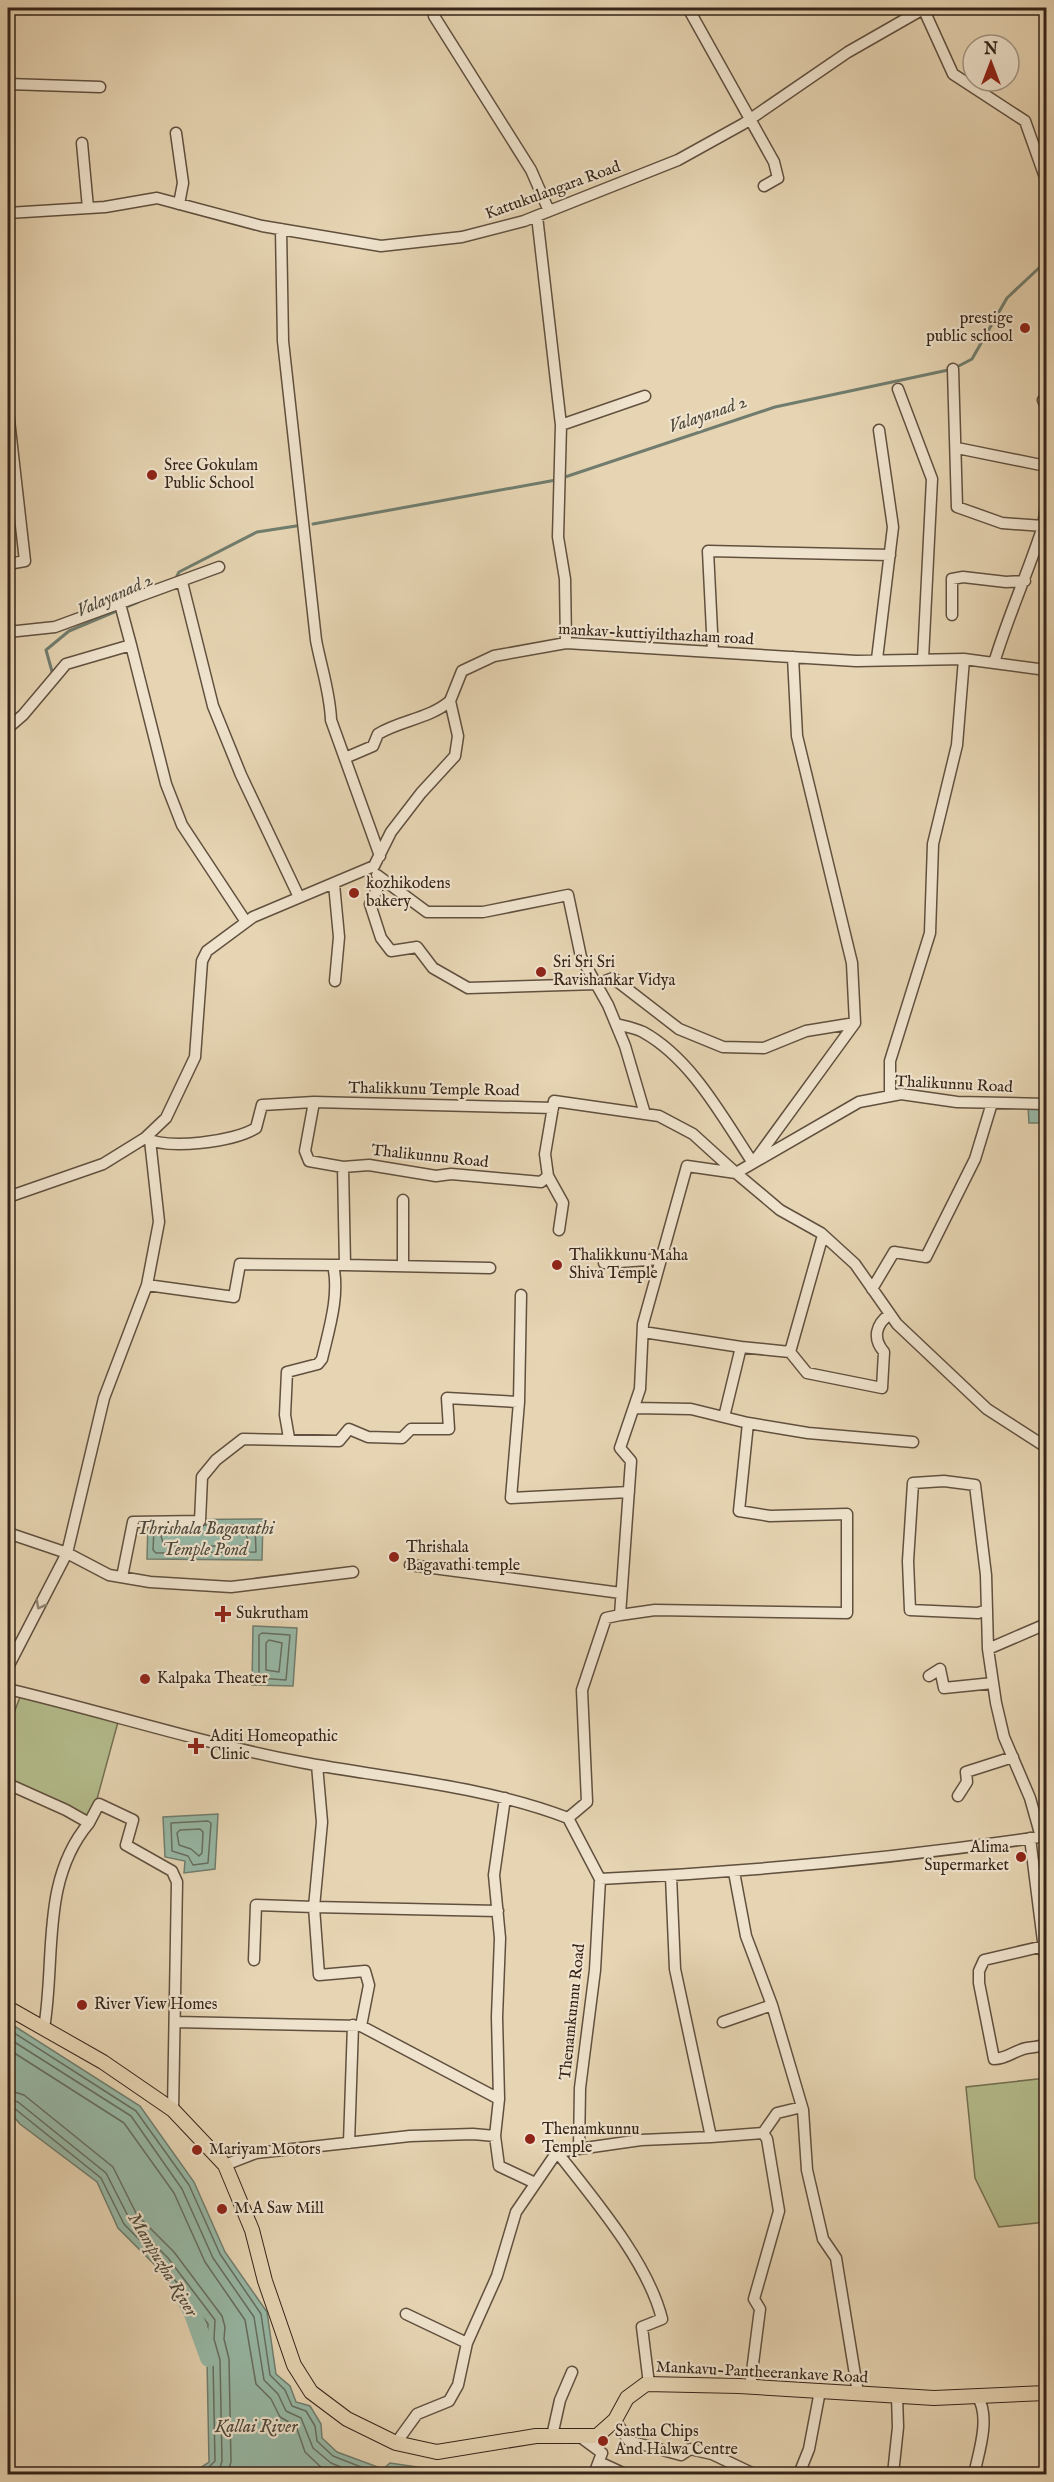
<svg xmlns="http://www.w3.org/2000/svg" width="1054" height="2482" font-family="'IM FELL English',serif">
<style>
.green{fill:#b4bd8d;stroke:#747053;stroke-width:1.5}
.water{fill:#97b9a7;stroke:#707d6e;stroke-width:1.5}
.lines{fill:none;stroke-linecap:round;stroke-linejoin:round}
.shore{stroke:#666e60;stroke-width:1.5}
.stream{stroke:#707d6e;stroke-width:3}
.river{stroke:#97b9a7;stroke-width:18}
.minor-casing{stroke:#61503f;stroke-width:13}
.major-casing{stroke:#352419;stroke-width:16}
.minor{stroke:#efe3cd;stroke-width:10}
.major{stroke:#e6d4b2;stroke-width:14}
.oneway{stroke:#928473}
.poi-dot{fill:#8f2418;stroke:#efe3cd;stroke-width:2}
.labels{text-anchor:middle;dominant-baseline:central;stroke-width:4.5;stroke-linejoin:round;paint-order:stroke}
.street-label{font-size:16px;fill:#352419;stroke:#efe3cd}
.poi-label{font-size:16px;fill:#352419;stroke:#efe3cd;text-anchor:start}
.water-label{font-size:18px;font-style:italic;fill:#4e493c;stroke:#efe3cd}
</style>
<rect width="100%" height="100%" fill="#e6d4b2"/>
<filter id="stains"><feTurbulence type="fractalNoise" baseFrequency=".00333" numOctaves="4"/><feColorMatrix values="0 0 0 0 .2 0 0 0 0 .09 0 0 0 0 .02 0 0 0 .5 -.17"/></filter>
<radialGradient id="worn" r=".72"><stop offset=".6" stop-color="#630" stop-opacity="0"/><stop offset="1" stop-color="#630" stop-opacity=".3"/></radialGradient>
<!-- green -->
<path class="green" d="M20,1697L118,1722L91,1821L8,1779V1729Z
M1046,2078V2222L999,2227L975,2178L966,2087Z"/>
<!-- water -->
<path class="water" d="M1028,1106L1046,1107V1123H1029Z
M263,1519L262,1560L147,1559L148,1520Z
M253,1626L297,1628L293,1686L252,1685Z
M218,1814L215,1869L184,1873L185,1861L165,1857L163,1817Z
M8,2022L140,2106L194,2182L225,2252L267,2312L276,2374L290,2386L296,2402L310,2406L321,2424L322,2438L337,2452L383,2469L390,2463L465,2474H514H191L209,2462L207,2360L200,2339L203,2327L157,2267L118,2228L97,2182L20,2124L8,2110Z
M8,2437L15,2474H8Z"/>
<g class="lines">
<!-- shore -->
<path class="shore" d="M154,1528L153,1550L156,1553L256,1552L255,1525H205
M164,1533H246L249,1544L246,1546H164L161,1536Z
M262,1633L290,1635L286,1680L259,1678V1635Z
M269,1640L282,1643L279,1672L266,1670V1643Z
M208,1821L211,1823L208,1863L193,1865L188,1856L172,1851L171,1823Z
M200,1829L203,1832L202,1853L199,1856L191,1849L179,1845L177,1833L180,1830Z
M8,2029L136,2111L189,2185L220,2254L261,2314L270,2375L285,2390L292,2406L306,2411L315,2426L317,2441L333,2456L379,2474
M8,2038L131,2116L182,2189L213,2258L254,2317L264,2380L278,2394L286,2411L301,2418L313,2448L331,2463L358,2474
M8,2049L124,2123L174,2193L205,2262L245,2320L256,2384L271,2399L280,2417L296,2426L305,2452L323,2469L334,2474
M8,2090L24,2095L113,2167L137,2215L174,2252L222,2316L225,2327L224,2339L229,2359L231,2462L227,2474
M8,2099L18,2102L106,2173L130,2220L168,2258L215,2320L214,2339L220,2360L222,2461L220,2468L214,2474
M8,2107L14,2108L101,2178L124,2224L162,2263L208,2324L207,2339L213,2360L215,2461L202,2474"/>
<!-- stream -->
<path class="stream" d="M562,478L775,407L953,369L972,359L1007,298L1040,267L1046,265
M313,524L556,480
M176,578L179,572L257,532L296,526
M53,675L46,650L69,631L138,602"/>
<!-- river -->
<path class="river" d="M183,2295L192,2311L209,2358"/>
<defs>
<path id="minor" d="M438,8L434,16L531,170L549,211
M688,8L774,162L778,178L764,186
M923,8L953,74L1025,121L1046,180
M8,84L100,87
M176,133L183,183L179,204
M82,143L88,208
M8,213L105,207L157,198L262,226L381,246L462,237L524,221L678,160L743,124L848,52L925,8
M537,216L561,425L558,537L565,579L566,643
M281,229L283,341L316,640C321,667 330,692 331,720L380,856
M953,369L957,507L1002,523L1043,526L1046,506
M898,389L932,479L923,659
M1043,400L1046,407
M8,411L25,561L8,564
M561,425L645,396
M957,448L1046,466
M182,582L213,706L241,775L299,897
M120,604L131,645
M952,615V579L963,577L1006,582L1025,581
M8,632L55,627L219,567
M713,652L708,551L890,555
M793,657L797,736L852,963L855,1023
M877,659L893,527L879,430
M994,663C1008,616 1028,573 1043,526
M8,728L23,715L66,664L131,645L166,784L182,825L246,922
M345,758L373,746L378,734C401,720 429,719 450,701
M377,875L427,912H483L568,895L581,957L608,1005L625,1046L645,1114
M382,879L370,904L381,938L391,951L417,947L433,968L468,988L597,984L613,978L679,1029L723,1047L764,1048L806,1031L855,1023L753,1163C723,1118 692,1059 643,1032C635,1028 624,1026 616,1024
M334,884L339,937L335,981
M890,1096V1061L930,933L933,844L957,745L964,659
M314,1102L553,1108
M1046,1104L957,1102L901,1094L859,1102L736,1173L780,1210L821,1233L855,1264L897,1324L987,1409L1046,1447
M145,1138C168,1150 234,1142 256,1128L262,1105L314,1102L305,1151L309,1161L343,1167
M8,1197L103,1164L145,1138L166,1118L195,1057L202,961L207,951L253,917L374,866L391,832L421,793L455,756L458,736L450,701L462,671L494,656L566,643L856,661L964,659L1046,670
M403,1200V1266
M559,1230L563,1203L548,1176L545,1154L554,1101L659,1116L693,1134L736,1173L687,1166L643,1324L640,1389L620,1448L631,1461L620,1615L606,1618L582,1690L587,1802L568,1818
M604,1263L661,1259
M345,1265L490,1268
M147,1285L234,1297L240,1264L333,1265
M872,1289L894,1252L926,1257L975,1159L992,1103
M643,1332L741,1347
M790,1352L823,1235
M519,1402L511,1498L629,1492
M724,1417L741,1347L790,1352L807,1373L882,1388L884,1352C872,1338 876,1324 890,1314
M748,1423L808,1433L913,1442
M289,1438L285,1415L287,1372L318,1364L322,1359C329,1329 340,1295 333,1265H345L343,1167L369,1165L436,1176L451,1174L541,1182L548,1176
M8,1533L67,1553L109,1575L150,1582L231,1587L353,1572
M410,1565L621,1593
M122,1577L133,1522L200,1521L202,1477L216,1460L243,1439L339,1441L349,1429L368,1437L402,1438L411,1429H449L447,1398L519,1402L521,1295
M987,1610L978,1613L910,1610L908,1561L913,1483L944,1481L975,1485L986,1575L988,1649L996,1703L1004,1737L1030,1798L1041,1837
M620,1615L655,1610L847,1613V1514L770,1516L739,1511L748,1423L691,1409L634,1408
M988,1649L1046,1624
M8,1667L67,1553L104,1398L147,1285L159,1222L150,1140
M929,1676L940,1669L944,1688L993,1683
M8,1689C105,1712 201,1743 300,1762C390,1779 482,1785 568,1818L600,1879C749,1872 898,1858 1046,1836
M317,1765L322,1822L314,1907L498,1911
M8,1784L66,1810L89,1823C40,1881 56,1959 44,2028
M958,1796L967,1782L966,1772L1013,1757
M89,1823L99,1804L133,1820L126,1845L172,1871L177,1882L173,2110
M1030,1838L1046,1965
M734,1872L746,1936L772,2005L803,2110L807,2170L823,2239L836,2258L858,2393
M1044,1946L984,1960L979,1971V1983L994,2059C1007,2059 1015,2050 1027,2048C1035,2047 1039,2047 1046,2044
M254,1960L256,1905L314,1907L319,1975L365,1971L369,1985L361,2026
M175,2022L361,2026L499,2099L497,2017L500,1938L494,1875L505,1798
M723,2022L772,2005
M763,2133L777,2113L802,2107
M495,2136L499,2166L535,2183
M711,2137L763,2133L767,2139L779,2211L754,2299L760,2309L750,2387
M349,2143L353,2025
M579,2149L580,2088L595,1970L600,1879
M557,2152C593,2198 648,2262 662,2319L642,2327L649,2384
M225,2165L256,2153L410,2136L473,2134L495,2136L499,2099
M406,2314L467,2343L497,2276L516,2212L557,2152L641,2140L711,2137L675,1969L671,1876
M615,2420L629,2441L681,2455L690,2449L712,2454L754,2474
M552,2436L560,2400L572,2372
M579,2436L602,2453L594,2474
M396,2443L417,2414L449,2401L458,2385L467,2343
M599,2462L625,2474
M799,2474L809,2449L820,2391
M893,2474L898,2427L897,2396
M974,2474C979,2452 991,2416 977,2396"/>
<path id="major" d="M8,2008L103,2062L173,2110L225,2165L252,2230L265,2281L294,2365L311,2392L347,2419L396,2443L437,2452L536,2436H597L615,2420L627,2398L646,2384L739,2386L934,2398L1046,2393"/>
</defs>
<!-- minor casing -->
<use href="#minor" class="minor-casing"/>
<!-- major casing -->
<use href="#major" class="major-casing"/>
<!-- minor -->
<use href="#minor" class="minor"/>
<!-- major -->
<use href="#major" class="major"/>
</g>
<!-- one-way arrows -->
<defs><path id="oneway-chevron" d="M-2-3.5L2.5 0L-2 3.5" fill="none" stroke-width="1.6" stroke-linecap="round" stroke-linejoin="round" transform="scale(1.5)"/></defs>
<use class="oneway" href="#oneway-chevron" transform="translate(40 1605) rotate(118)"/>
<!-- markers -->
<g class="poi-dot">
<circle cx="1025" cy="328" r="6"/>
<circle cx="152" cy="475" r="6"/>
<circle cx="354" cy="893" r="6"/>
<circle cx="541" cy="972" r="6"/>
<circle cx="557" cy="1265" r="6"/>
<circle cx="394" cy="1557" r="6"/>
<path d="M220 1605h6v6h6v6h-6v6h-6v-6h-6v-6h6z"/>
<circle cx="145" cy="1679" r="6"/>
<path d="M193 1737h6v6h6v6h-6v6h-6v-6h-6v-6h6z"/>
<circle cx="1021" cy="1857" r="6"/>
<circle cx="82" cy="2005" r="6"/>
<circle cx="530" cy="2139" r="6"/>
<circle cx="197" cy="2150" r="6"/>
<circle cx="222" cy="2209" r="6"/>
<circle cx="603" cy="2441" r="6"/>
</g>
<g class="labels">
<!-- street labels -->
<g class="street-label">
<text transform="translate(553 191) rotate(-20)">Kattukulangara Road</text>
<text transform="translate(656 635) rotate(3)">mankav-kuttiyilthazham road</text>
<text transform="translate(954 1085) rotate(3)">Thalikunnu Road</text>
<text transform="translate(434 1090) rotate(1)">Thalikkunu Temple Road</text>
<text transform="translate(430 1157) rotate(6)">Thalikunnu Road</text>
<text transform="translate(573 2012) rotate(-84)">Thenamkunnu Road</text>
<text transform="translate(762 2373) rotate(3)">Mankavu-Pantheerankave Road</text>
</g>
<!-- poi labels -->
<g class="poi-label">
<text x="1013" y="319" text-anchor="end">prestige<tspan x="1013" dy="18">public school</tspan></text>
<text x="164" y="466">Sree Gokulam<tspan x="164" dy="18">Public School</tspan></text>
<text x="366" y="884">kozhikodens<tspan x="366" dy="18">bakery</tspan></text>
<text x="553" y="963">Sri Sri Sri<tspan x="553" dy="18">Ravishankar Vidya</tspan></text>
<text x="569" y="1256">Thalikkunu Maha<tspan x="569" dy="18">Shiva Temple</tspan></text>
<text x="406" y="1548">Thrishala<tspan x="406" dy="18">Bagavathi temple</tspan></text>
<text x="236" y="1614">Sukrutham</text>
<text x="157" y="1679">Kalpaka Theater</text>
<text x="210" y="1737">Aditi Homeopathic<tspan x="210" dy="18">Clinic</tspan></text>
<text x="1009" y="1848" text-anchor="end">Alima<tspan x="1009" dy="18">Supermarket</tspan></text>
<text x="94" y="2005">River View Homes</text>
<text x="542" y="2130">Thenamkunnu<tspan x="542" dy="18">Temple</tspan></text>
<text x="209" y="2150">Mariyam Motors</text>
<text x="234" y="2209">M A Saw Mill</text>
<text x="615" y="2432">Sastha Chips<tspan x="615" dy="18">And Halwa Centre</tspan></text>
</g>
<!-- water labels -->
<g class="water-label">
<text transform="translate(708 415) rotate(-19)">Valayanad 2</text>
<text transform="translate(115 596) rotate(-24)">Valayanad 2</text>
<text x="205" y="1529">Thrishala Bagavathi<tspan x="205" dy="21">Temple Pond</tspan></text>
<text transform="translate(162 2265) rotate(59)">Mampuzha River</text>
<text x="256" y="2427">Kallai River</text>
</g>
</g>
<!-- margin -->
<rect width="1054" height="2482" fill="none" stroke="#e6d4b2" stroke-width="30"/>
<rect x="9" y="9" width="1036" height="2464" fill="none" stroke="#352419" stroke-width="3"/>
<rect x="15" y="15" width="1024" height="2452" fill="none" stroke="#352419" stroke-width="1.5"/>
<!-- north arrow -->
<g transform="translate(991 63)"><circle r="28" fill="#efe3cd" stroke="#a59785" stroke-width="1.5"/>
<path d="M0-4.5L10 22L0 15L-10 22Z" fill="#8f2418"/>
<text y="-9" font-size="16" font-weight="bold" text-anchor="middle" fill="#352419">N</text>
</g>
<rect width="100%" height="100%" filter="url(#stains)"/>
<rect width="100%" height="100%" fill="url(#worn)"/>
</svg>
